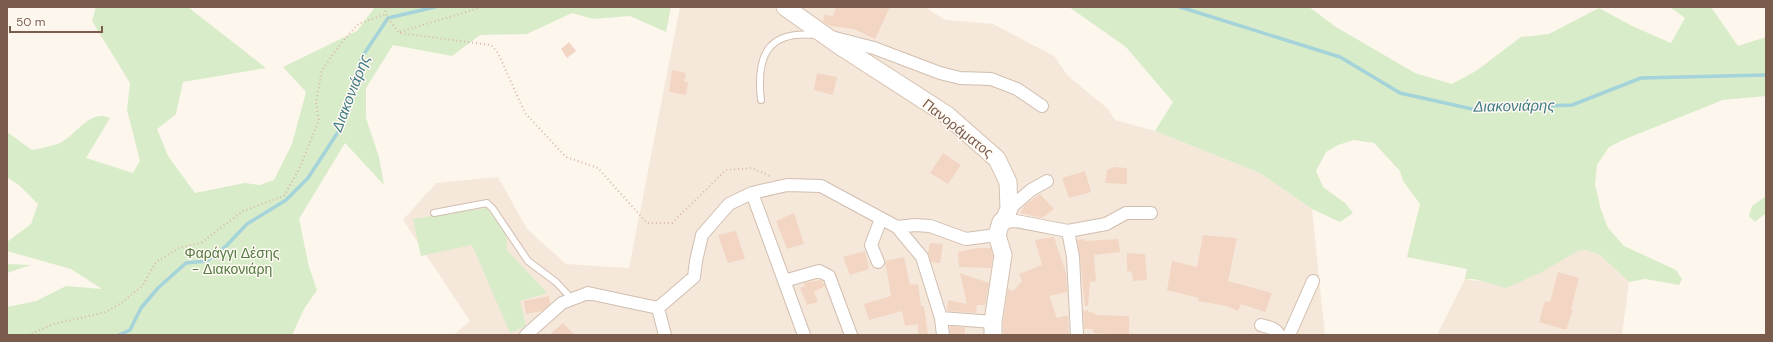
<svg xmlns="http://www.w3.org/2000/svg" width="1773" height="342" font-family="'DM Sans',sans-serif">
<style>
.residential{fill:#f5e8da}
.green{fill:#d8ecc9}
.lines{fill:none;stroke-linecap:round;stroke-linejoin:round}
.stream{stroke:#a5d3da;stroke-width:3.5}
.building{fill:#f3d5c3}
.lane-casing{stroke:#d1beb0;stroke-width:8}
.street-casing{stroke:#d1beb0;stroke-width:14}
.secondary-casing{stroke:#d6c0b0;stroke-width:19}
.path{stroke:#d9b8a5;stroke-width:2;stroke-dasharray:1 3;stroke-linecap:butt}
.lane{stroke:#fff;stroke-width:6}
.street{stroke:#fff;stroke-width:12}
.secondary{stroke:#fff;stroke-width:17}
.labels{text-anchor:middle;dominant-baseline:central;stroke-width:3;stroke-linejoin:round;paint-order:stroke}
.street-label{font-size:14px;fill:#7a5c4d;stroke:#fffaf3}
.park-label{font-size:14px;fill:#537a41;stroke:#fffaf3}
.water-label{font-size:15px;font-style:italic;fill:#437c86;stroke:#fffaf3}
</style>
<rect width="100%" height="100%" fill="#fdf6ec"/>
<!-- residential -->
<path class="residential" d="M680,7H925L945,20L993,24L1054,56L1068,76L1107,108L1115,120L1155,131L1260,173L1312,209L1325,335H453L470,321L403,220L436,183L498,177L527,229L566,264L629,268Z
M1586,250L1600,255L1629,282L1622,335H1437L1465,279L1484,282L1562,259L1578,251Z"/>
<!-- green -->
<path class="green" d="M96,7H188L266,68L183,82L176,114L157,129L168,156L195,193L245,183L260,185L274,180L292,144L306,92L283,67L357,31L375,7H671L666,32L630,16L593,19L572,13L527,34L480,35L452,56L393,45L366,88V118L379,157L384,185L345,143L299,219L309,267L317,290L304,309L292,335H7V307L36,301L66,286L102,289L71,269L7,251V242L31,224L38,204L20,186L7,177V132L32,150C41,148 54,146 62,142C78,132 91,109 110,118L86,158L133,173L140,161L127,110L130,83L92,21Z
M1069,7H1309L1336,27L1415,73L1452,84L1476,71L1521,37L1549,34L1599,8L1632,26L1671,43L1685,18L1670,7H1711L1738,46L1766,37V96L1723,100L1625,139L1609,147L1597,165L1595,185L1601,210L1608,228L1624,246L1676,270L1682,279L1679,285L1645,279L1629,282L1600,255L1586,250L1578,251L1540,273L1506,288L1474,279H1465L1467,269L1407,257L1420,204L1403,181L1400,171L1374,143L1354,140L1338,145L1326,152L1316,171L1323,187L1345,203L1353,213L1340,222L1312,209L1260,173L1155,131L1173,102L1126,47Z
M1766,196V213L1755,222L1749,216L1752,206Z
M486,208L506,232L507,250L547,293L520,301L526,326L510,333L472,245L421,256L413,219Z
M7,264L31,265L7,273Z"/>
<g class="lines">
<!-- stream -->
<path class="stream" d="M1180,7L1340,57L1400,93L1472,109L1572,105L1641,78L1766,75
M119,335L130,330L141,308L158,288L186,263L207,261L226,246L247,224L286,200L308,178L340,129L362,57L388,18L435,7"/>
</g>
<!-- building -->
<path class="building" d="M836,7H890L875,39L854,29L830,26L823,22L824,15L833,16Z
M569,42L576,51L567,58L561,49Z
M672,70L686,73L684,82H688L686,95L669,92Z
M817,73L837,77L833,95L814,90Z
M943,153L961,165L948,184L930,173Z
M1115,167L1127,168V184L1105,183L1107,170Z
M1085,171L1091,192L1069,198L1062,178Z
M1040,194L1054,209L1042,218L1020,213L1025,205Z
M794,213L804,244L787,249L776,221Z
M736,231L745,259L728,263L718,235Z
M1203,235L1237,238L1228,281L1272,293L1265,312L1241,304L1238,311L1227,306L1198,301L1199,298L1167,290L1172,261L1197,267Z
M1054,237L1066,273L1067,292L1049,296L1057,318L1068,315L1069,335H1003V323L1008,289L1013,291L1022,281L1019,274L1042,265L1035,240Z
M1084,239L1086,241L1118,239L1120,252L1094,255L1096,281L1090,282L1088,306H1085L1080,257L1077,240Z
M930,243L943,244L940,263L931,262L928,253Z
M978,248H991L993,256L991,268L959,267L958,252Z
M865,251L869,269L850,275L843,257Z
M1127,253L1145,254L1147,280L1133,281L1132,272L1127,271Z
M904,257L910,285L918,284L921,306H924L928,335H918V324L905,326L902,311L869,320L864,304L891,296L885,261Z
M1558,272L1579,278L1571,309H1573L1566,330L1539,322L1545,301L1550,302Z
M960,273L989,283L985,305H977L976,313L947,311L948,300L967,304Z
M821,280L825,286L814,292L818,302L807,305L800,288L805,286L804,283Z
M549,296L550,304L542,311L526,314L524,301Z
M1088,310V312L1095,313V315L1129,316V335L1093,333V329H1084L1083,311Z
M563,323L575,335H549Z
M950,326L965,327V335H950Z"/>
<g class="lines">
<defs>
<path id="lane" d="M761,100C756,56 767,30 816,35
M434,213L487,203L493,209L528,261L556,282L572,299"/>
<path id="street" d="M831,37L874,48L940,73L960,78L991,79L1017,89L1042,106
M752,193L804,335
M1009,209L1031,190L1047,181
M1003,222L1016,221L1068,231L1073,257L1077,335
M897,227L915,225L930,226L966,239L997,235
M1068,231L1106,224L1126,213H1151
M878,262L871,245L881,219
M784,281L819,271L829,276L851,335
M658,308L694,277L696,261L702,235L729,204L752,193L787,185L821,186L897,227L922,257L941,318L943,335
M658,308L665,335
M941,318L993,322
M1261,325C1268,327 1276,328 1279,335
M526,335L562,303L588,293L658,308
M1289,335L1313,281"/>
<path id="secondary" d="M785,7L840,46L947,115L997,159L1008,182L1009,209L1003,222H1001L997,235L1003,255L993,322V335"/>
</defs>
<!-- lane casing -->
<use href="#lane" class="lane-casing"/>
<!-- street casing -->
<use href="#street" class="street-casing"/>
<!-- secondary casing -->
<use href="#secondary" class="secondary-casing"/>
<!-- path -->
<path class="path" d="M384,7L388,18L399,33L491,45L498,53L525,113L566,157L598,168L647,223H672L726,170L752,168L770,176
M400,32L482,7
M28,335L54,324L106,312L123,302L143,285L156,262L179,248L201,243L243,211L284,196L300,167L319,120L316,103L322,70L339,46L358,24L386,14"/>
<!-- lane -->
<use href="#lane" class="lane"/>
<!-- street -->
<use href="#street" class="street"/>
<!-- secondary -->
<use href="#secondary" class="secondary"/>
</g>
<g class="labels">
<!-- street labels -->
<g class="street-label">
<text transform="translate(958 128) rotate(38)">Πανοράματος</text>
</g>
<!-- park labels -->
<g class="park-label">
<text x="232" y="253">Φαράγγι Δέσης<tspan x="232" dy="16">- Διακονιάρη</tspan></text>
</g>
<!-- water labels -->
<g class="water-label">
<text transform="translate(351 93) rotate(-69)">Διακονιάρης</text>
<text transform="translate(1514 106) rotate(-1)">Διακονιάρης</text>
</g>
</g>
<!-- border -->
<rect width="1773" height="342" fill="none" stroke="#7a5c4d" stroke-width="16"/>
<!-- scale -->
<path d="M10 26v6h92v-6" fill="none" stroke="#7a5c4d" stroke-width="2"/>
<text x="16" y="26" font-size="12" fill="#7a5c4d" stroke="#fffaf3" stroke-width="3" paint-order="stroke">50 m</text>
</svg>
